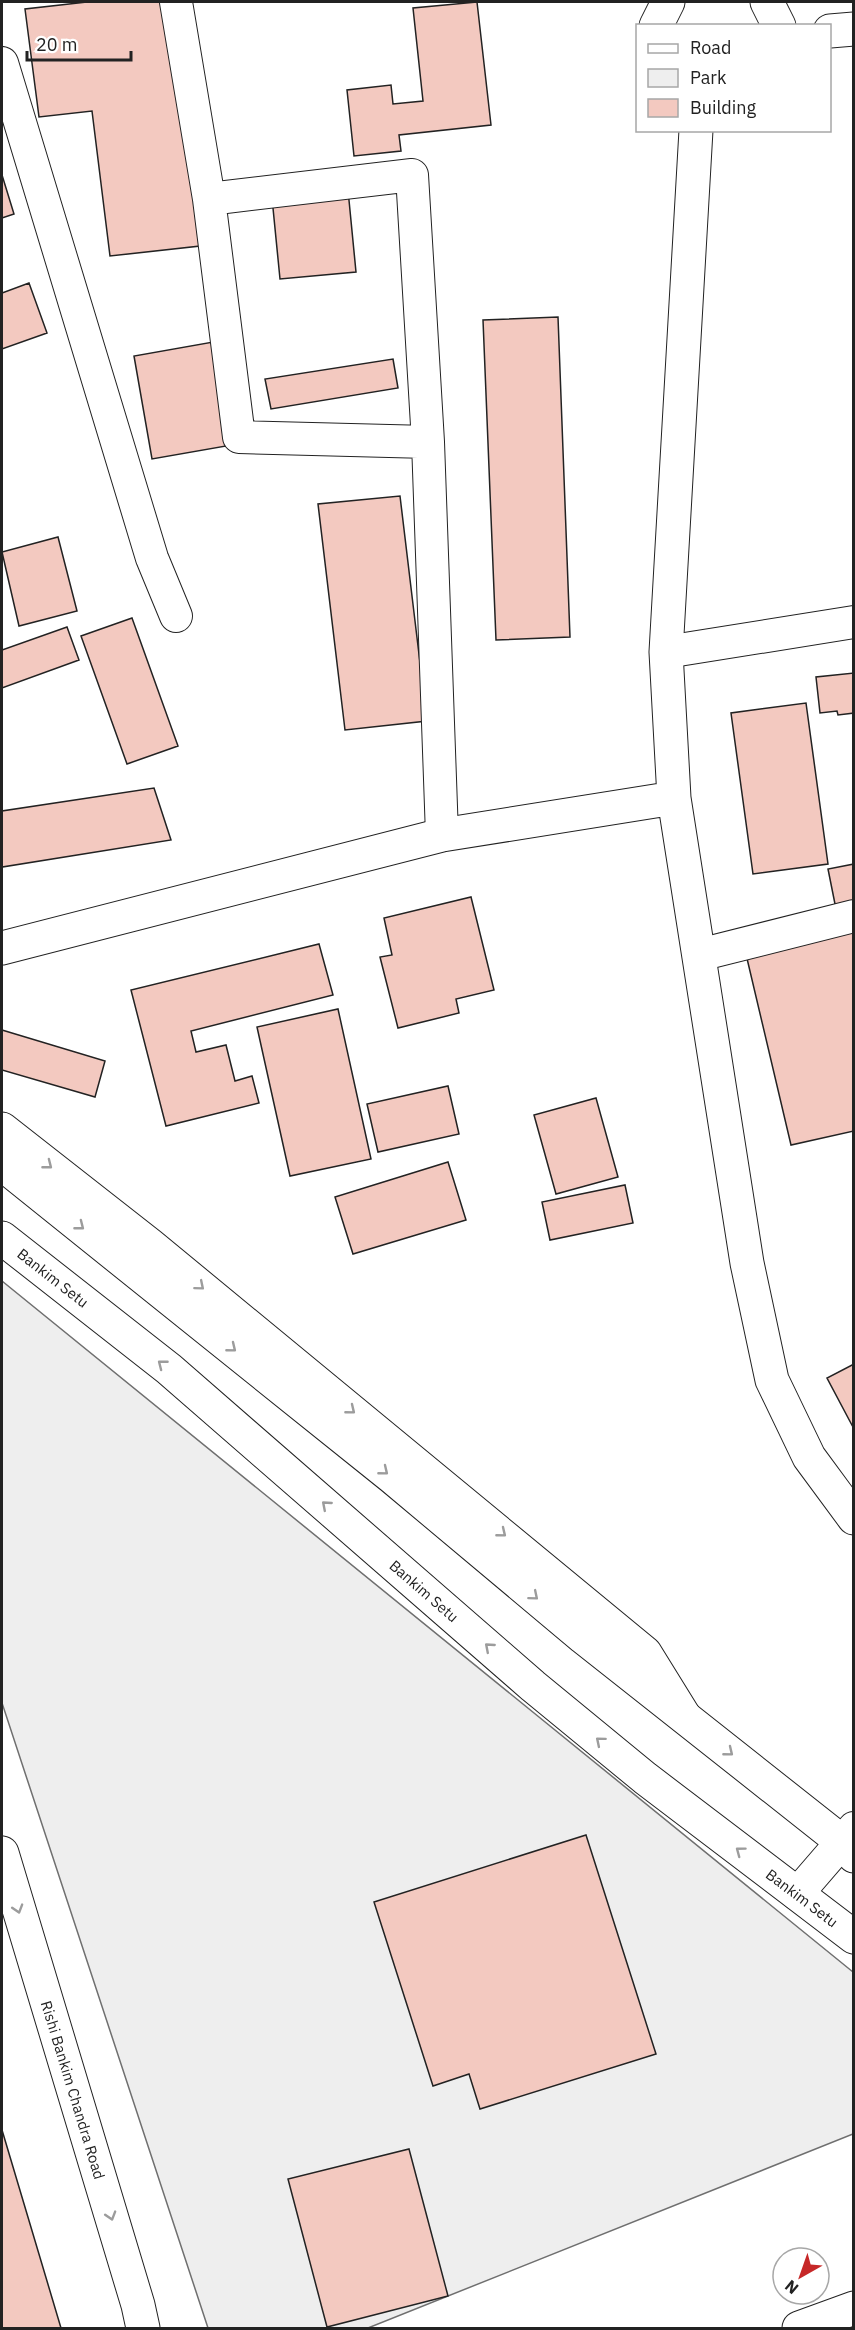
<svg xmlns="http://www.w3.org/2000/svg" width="855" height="2330" font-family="'IBM Plex Sans',sans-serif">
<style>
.green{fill:#eee;stroke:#6f6f6f;stroke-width:1.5}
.building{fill:#f3c9c0;stroke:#222;stroke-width:1.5}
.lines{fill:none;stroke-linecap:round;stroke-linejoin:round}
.street-casing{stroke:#222;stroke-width:34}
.secondary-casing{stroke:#222;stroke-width:35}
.primary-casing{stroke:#222;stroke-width:35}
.street{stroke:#fff;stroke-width:32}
.secondary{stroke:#fff;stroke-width:33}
.primary{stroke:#fff;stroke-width:33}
.oneway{stroke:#9c9c9c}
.labels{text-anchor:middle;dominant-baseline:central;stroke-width:4.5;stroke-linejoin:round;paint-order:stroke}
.street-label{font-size:15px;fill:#222;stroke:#fff}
</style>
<rect width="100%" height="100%" fill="#fff"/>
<!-- green -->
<path class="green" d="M2,1281L853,1972V2134L368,2328H208L2,1703Z"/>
<!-- building -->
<path class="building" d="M87,2H170L200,246L110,256L92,111L39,117L25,9Z
M477,2L491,125L399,135L401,151L354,156L347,90L391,85L393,104L423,101L413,8Z
M2,175L14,214L2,218Z
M348,190L356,272L280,279L272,198Z
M29,283L47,333L2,349V293Z
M558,317L570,637L496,640L483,320Z
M213,342L232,445L152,459L134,356Z
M393,359L398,388L271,409L265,379Z
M400,496L427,721L345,730L318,504Z
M58,537L77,611L19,626L2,552Z
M132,618L178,746L127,764L81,636Z
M67,627L79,660L2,688V650Z
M854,673V713L838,715L837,711L820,713L816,677Z
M806,703L828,864L753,874L731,713Z
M154,788L171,840L2,867V811Z
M854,864V905L836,909L828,869Z
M471,897L494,990L456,999L459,1013L398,1028L380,957L392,955L384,918Z
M854,925V1131L791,1145L745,950Z
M319,944L333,995L191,1031L196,1052L226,1045L235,1081L252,1076L259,1103L166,1126L131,990Z
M338,1009L371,1159L290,1176L257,1027Z
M2,1030L105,1061L95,1097L2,1070Z
M448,1086L459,1134L378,1152L367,1104Z
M596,1098L618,1177L556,1194L534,1115Z
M448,1162L466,1220L353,1254L335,1197Z
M625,1185L633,1223L550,1240L542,1202Z
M854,1364V1429L827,1378Z
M586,1835L656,2054L480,2109L469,2074L433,2086L374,1902Z
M2,2130L61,2328H2Z
M409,2149L448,2296L327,2327L288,2179Z"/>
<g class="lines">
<defs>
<path id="street" d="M176,2L209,199
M2,63L152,558L176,616
M428,442L239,437L209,199L412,175L428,442L442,835
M666,652L854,622
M699,955L854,916
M797,1894L854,1828"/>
<path id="secondary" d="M767,2L779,26
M656,26L668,2
M830,31L854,29
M696,130L666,652L674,798L747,1263L772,1380L809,1457L854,1518
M2,948L442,835L674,798
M2,1129L150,1245L645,1653L684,1716"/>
<path id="primary" d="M2,1164L392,1477L583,1637L841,1841L854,1856
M2,1238L169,1369L533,1686L645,1778L854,1937
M2,1853L138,2305L143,2328
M799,2328L854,2308"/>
</defs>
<!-- street casing -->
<use href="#street" class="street-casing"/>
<!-- secondary casing -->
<use href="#secondary" class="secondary-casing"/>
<!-- primary casing -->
<use href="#primary" class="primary-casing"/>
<!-- street -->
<use href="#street" class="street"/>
<!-- secondary -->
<use href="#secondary" class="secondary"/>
<!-- primary -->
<use href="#primary" class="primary"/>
</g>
<!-- one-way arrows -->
<defs><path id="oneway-chevron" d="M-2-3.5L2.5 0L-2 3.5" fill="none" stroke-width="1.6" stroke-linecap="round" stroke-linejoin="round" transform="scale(1.5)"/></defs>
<g class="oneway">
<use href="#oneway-chevron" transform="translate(48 1165) rotate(38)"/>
<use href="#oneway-chevron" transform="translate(80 1226) rotate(38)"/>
<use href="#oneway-chevron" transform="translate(200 1286) rotate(40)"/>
<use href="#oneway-chevron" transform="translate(232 1348) rotate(39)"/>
<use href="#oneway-chevron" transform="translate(162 1364) rotate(-142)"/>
<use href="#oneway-chevron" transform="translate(351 1410) rotate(39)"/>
<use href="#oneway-chevron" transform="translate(384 1471) rotate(39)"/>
<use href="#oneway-chevron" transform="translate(326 1505) rotate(-139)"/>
<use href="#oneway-chevron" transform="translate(502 1533) rotate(39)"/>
<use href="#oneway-chevron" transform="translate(534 1596) rotate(40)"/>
<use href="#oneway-chevron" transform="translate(489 1647) rotate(-139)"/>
<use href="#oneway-chevron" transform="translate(600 1741) rotate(-140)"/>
<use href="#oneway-chevron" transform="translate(729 1752) rotate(39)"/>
<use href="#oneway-chevron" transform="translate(740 1851) rotate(-143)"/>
<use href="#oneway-chevron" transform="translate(18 1909) rotate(73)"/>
<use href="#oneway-chevron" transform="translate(111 2216) rotate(73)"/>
</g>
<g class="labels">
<!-- street labels -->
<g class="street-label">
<text transform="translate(53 1278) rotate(38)">Bankim Setu</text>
<text transform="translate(424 1591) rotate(41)">Bankim Setu</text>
<text transform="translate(802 1898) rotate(37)">Bankim Setu</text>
<text transform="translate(73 2090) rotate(73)">Rishi Bankim Chandra Road</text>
</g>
</g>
<!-- border -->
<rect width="855" height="2330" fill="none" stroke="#222222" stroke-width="6"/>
<!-- legend -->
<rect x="636" y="24" width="195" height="108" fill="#ffffff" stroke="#a7a7a7" stroke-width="1.5"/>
<rect x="648" y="44" width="30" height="9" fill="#ffffff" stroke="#a7a7a7" stroke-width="1.5"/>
<text x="690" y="54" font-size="18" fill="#222222">Road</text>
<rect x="648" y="69" width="30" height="18" fill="#eeeeee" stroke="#a7a7a7" stroke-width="1.5"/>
<text x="690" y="84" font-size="18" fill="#222222">Park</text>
<rect x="648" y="99" width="30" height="18" fill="#f3c9c0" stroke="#a7a7a7" stroke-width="1.5"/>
<text x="690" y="114" font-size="18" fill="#222222">Building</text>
<!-- north arrow -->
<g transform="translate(801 2276) rotate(220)"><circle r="28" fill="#ffffff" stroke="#a7a7a7" stroke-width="1.5"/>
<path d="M0-4.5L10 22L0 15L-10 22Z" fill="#c62828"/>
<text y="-9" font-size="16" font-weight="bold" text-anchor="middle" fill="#222222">N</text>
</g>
<!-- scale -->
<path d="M27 51v9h104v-9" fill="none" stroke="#222222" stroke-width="3"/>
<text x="36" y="51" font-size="18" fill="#222222" stroke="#ffffff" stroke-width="4.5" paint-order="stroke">20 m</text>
</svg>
